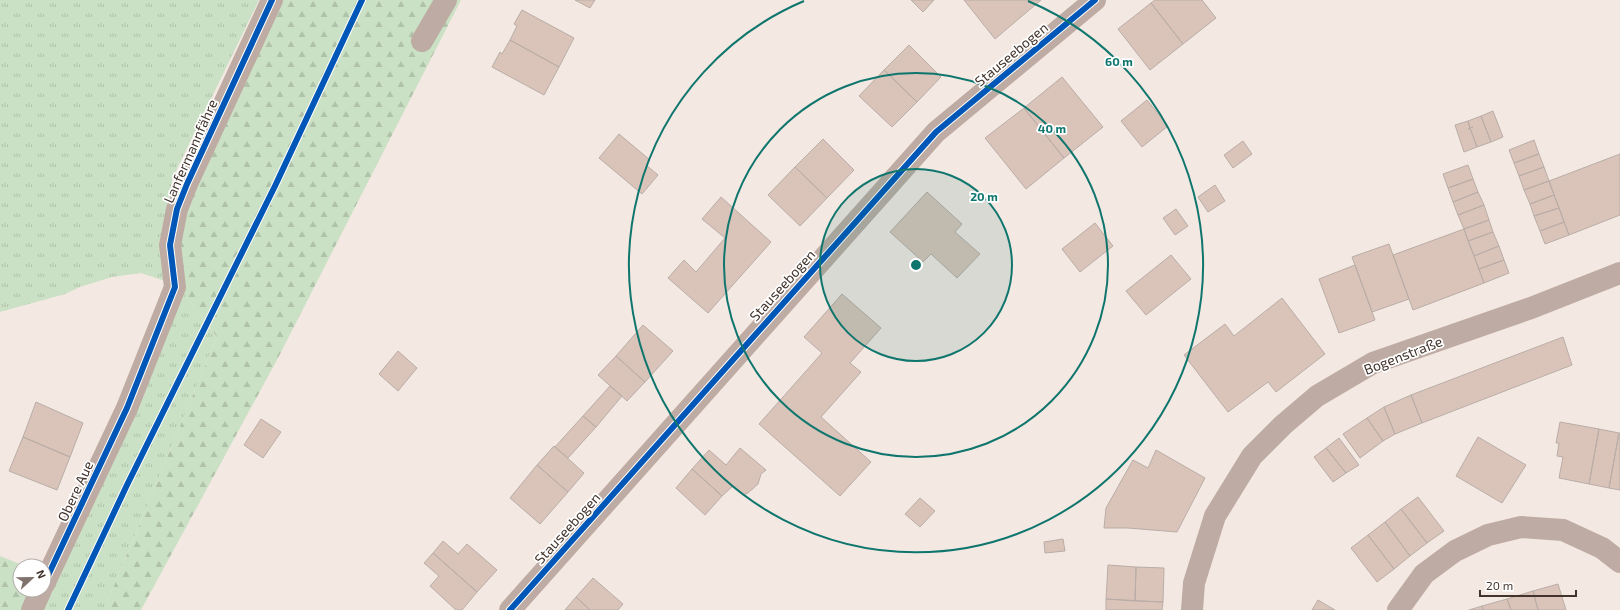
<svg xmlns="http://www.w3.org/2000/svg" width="1620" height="610" font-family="'Exo 2',sans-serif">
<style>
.grass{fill:url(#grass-tufts)}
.forest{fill:url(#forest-firs)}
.building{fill:#dac4b9;stroke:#b9ada7}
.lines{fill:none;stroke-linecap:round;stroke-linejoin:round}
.minor{stroke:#beaca4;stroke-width:22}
.cycleway-casing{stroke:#fff;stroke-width:8}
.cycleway{stroke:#0057b8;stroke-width:6}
.ring{fill:none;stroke:#0f766e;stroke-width:2}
.labels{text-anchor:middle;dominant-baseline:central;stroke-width:3.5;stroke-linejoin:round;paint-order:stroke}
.street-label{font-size:14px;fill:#42332c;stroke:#fff}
.centre{fill:#0f766e;stroke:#fff;stroke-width:2}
.ring-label{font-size:12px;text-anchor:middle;font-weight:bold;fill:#0f766e;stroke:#fff;stroke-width:3.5;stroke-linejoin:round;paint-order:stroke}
</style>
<defs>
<pattern id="grass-tufts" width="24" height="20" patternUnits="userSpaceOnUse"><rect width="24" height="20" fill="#cbe1c5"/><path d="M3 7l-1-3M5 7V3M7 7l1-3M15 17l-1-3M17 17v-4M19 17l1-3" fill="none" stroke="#b0c2a9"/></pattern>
<pattern id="forest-firs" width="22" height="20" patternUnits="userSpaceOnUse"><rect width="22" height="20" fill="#cbe1c5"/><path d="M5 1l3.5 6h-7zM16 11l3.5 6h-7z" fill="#b0c2a9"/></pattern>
</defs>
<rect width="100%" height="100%" fill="#f4e8e2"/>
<!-- grass -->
<path class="grass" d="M0,0H259L173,177L159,244L165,281L141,273L112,277L80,287L65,294L0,312Z
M180,288L217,337L104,610H39Z"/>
<!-- forest -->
<path class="forest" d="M281,0H461L278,358L141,610H104L217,337L180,288L181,212Z
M0,556L25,566H20V590H34L24,610H0Z"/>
<!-- building -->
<path class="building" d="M575,0H595L590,8Z
M911,0H934L923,12Z
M964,0H1041L995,39Z
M1155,0H1202L1216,18L1183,44L1151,3Z
M1151,3L1183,44L1150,70L1118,29Z
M522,10L574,38L559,67L510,40L517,26L514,24Z
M510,40L559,67L544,95L492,67L500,52L502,54Z
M909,45L941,77L917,102L884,70Z
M884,70L917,102L892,127L859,96Z
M1062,77L1103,127L1064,158L1024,108Z
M1147,100L1168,126L1142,147L1121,121Z
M1024,108L1064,158L1026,189L985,138Z
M1493,111L1503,137L1491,142L1481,116Z
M1481,116L1491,142L1477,147L1470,128L1473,127L1470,128L1468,121Z
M1468,121L1470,128L1468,129L1470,128L1477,147L1464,152L1455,125Z
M619,134L650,160L646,165L658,175L642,194L599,158Z
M823,139L854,170L827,198L795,167Z
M1534,140L1539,154L1514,163L1509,150Z
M1243,141L1252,154L1233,168L1224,155Z
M1539,154L1544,167L1519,176L1514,163Z
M1620,154V215L1569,235L1549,181Z
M1468,165L1473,179L1448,188L1443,174Z
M795,167L827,198L800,226L768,195Z
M1544,167L1549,181L1524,190L1519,176Z
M1473,179L1478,192L1453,202L1448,188Z
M1549,181L1554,195L1530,204L1524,190Z
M1215,185L1225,201L1208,212L1198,197Z
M927,192L962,224L955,232L980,254L957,278L931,254L923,262L890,232Z
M1478,192L1484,205L1458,215L1453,202Z
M1554,195L1559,208L1534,216L1530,204Z
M721,197L771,242L708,313L668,278L684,260L696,272L725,238L702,219Z
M1484,205L1489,220L1464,229L1458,215Z
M1559,208L1564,222L1540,231L1534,216Z
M1176,209L1188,226L1175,235L1163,218Z
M1489,220L1493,232L1468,241L1464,229Z
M1564,222L1569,235L1545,244L1540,231Z
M1095,223L1113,246L1080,272L1062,249Z
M1464,229L1484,283L1413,310L1393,255Z
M1493,232L1499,246L1474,256L1468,241Z
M1389,244L1409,299L1372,312L1352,257Z
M1499,246L1504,260L1479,269L1474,256Z
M1171,255L1191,279L1146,315L1126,291Z
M1504,260L1509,273L1484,283L1479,269Z
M1355,265L1375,320L1339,333L1319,279Z
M842,294L881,328L850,363L861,372L821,417L871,462L840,496L759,424L822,353L804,337Z
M1282,298L1325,354L1276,392L1268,382L1228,412L1184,355L1225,324L1234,336Z
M643,325L673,351L645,382L616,356Z
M1563,337L1572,365L1422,423L1411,395Z
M398,351L417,368L398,391L379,374Z
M616,356L645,382L627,401L598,375Z
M610,386L622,396L596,427L583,416Z
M1411,395L1422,423L1395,434L1384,407Z
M36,402L83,423L70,457L23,437Z
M1384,407L1395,434L1383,441L1367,418Z
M583,416L596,427L568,458L555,447Z
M1367,418L1383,441L1360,458L1343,434Z
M261,419L281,432L263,458L244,445Z
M1560,422L1599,429L1589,484L1559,478L1563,457L1557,456L1559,443H1556Z
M1599,429L1619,433L1609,488L1589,484Z
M1619,433H1620V490L1609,488Z
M23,437L70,457L57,490L9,471Z
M1478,437L1526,465L1502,503L1456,476Z
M1339,438L1359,465L1346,473L1326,448Z
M554,446L584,473L568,492L537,465Z
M740,448L766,470L761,474L758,484L748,493L743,495L733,486L722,496L692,469L709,450L726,465Z
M1326,448L1346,473L1333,482L1314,457Z
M1156,450L1205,478L1177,532L1128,528H1104L1106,508L1133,460L1148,468Z
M537,465L568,492L540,524L510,498Z
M692,469L722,496L705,515L676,488Z
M1418,497L1444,531L1427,543L1401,509Z
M920,498L935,511L920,527L905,514Z
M1401,509L1427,543L1410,556L1385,522Z
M1385,522L1410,556L1394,569L1368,535Z
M1368,535L1394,569L1377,582L1351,548Z
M1063,539L1065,551L1045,553L1044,542Z
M443,541L458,554L467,544L497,570L477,592L433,553Z
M433,553L477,592L462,610H456L430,586L439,576L424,563Z
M1108,565L1136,567L1135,601L1106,599Z
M1136,567L1164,568L1163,602L1135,601Z
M593,578L623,604L618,610H590L576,597Z
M1558,584L1566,610H1538L1533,591Z
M1533,591L1538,610H1511L1507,599Z
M576,597L590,610H565Z
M1106,599L1163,602L1162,610H1106Z
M1507,599L1511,610H1483L1482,606Z
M1318,600L1335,610H1312Z
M1482,606L1483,610H1469Z"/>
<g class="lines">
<!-- minor -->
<path class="minor" d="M422,41L446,0
M44,584L127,408L175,287L170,245L177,209L187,184L272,0
M32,610L41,590
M510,610L936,132L1095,0
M1192,610L1194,583L1215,516L1252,456L1283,425L1317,396L1373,363L1531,308L1620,273
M1398,610L1424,574L1455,551L1488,535L1521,527L1563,530L1602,548L1620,562"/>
<defs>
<path id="cycleway" d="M44,584L127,408L175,287L170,245L177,209L187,184L272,0
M68,610L127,485L275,186L362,0
M510,610L936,132L1095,0"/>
</defs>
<!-- cycleway casing -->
<use href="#cycleway" class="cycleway-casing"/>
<!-- cycleway -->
<use href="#cycleway" class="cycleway"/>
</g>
<!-- distance rings -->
<circle cx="916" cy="265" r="96" fill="#0f766e" fill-opacity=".12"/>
<g class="ring">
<circle cx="916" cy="265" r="96"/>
<circle cx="916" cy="265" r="192"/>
<path d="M1028 1A287 287 0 1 1 804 1"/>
</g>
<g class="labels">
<!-- street labels -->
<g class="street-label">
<text transform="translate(1011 54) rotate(-40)">Stauseebogen</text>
<text transform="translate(190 151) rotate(-66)">Lanfermannfähre</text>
<text transform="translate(782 285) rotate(-48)">Stauseebogen</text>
<text transform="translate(1403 355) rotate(-21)">Bogenstraße</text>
<text transform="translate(75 491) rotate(-65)">Obere Aue</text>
<text transform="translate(567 528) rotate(-48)">Stauseebogen</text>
</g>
</g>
<circle cx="916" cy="265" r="6" class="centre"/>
<g class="ring-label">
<text x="1119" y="66">60 m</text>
<text x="1052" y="133">40 m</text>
<text x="984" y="201">20 m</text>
</g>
<!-- north arrow -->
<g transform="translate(32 578) rotate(68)"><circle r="19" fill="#ffffff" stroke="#b3adab"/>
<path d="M0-3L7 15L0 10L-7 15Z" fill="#80726c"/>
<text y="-6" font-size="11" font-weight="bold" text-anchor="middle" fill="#42332c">N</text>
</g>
<!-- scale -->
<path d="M1480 590v6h96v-6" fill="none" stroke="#42332c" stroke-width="2"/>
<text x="1486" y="590" font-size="12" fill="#42332c" stroke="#ffffff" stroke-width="3" paint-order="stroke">20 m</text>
</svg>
